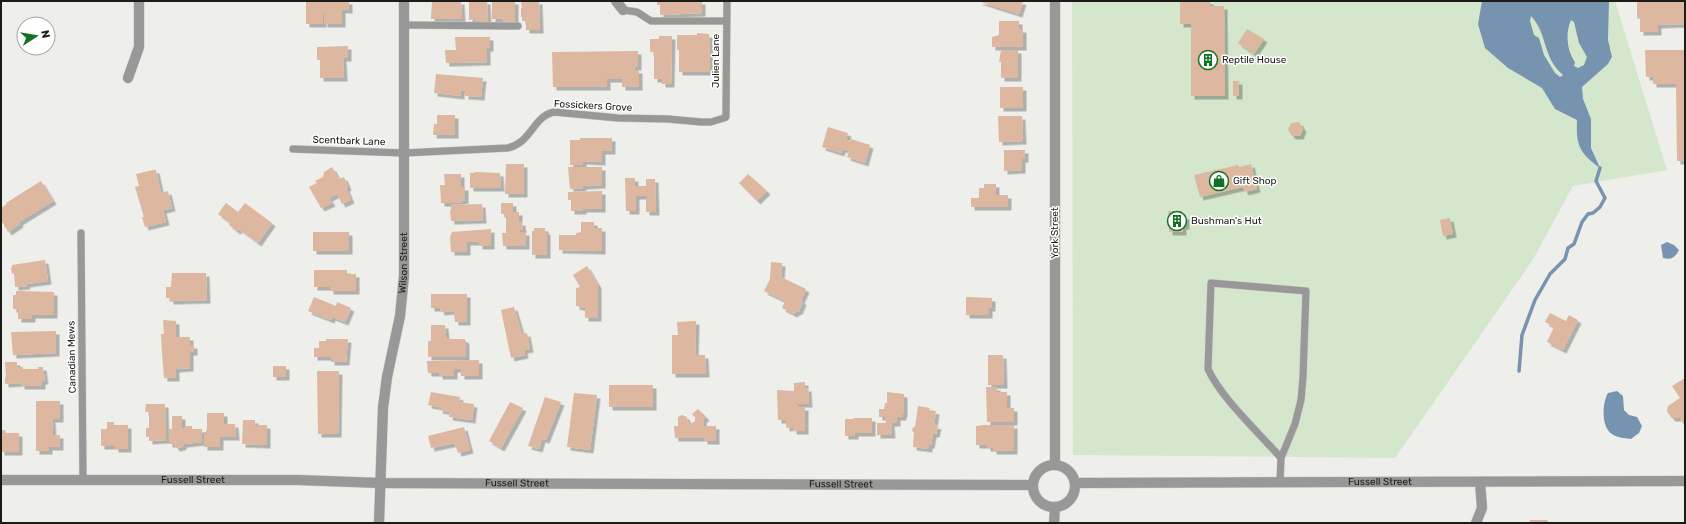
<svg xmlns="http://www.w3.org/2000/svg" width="1686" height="524" font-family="Rubik,sans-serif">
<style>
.green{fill:#d4e7cd}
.water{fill:#7693b0;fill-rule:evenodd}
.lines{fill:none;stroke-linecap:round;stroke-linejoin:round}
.stream{stroke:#7693b0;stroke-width:3.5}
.building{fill:#ddb79f;filter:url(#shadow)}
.service-casing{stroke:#ccccca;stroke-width:8}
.minor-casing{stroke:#ccccca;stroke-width:11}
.tertiary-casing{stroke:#ccccca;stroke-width:11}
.service{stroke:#999898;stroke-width:7}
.minor{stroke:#999898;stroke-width:10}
.tertiary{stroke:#999898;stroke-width:10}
.labels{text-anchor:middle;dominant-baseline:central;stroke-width:3;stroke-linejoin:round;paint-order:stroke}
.poi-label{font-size:10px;fill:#1b1b1a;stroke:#fff;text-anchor:start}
.street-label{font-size:10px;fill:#1b1b1a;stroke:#fff}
</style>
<defs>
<filter id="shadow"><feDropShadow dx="3.5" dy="3.5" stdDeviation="0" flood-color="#0004"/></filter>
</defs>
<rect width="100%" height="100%" fill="#eeeeeb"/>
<!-- green -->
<path class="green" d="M1072,1H1615L1667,170L1573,186L1532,261L1395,458L1073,455Z"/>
<!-- water -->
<path class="water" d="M1482,1H1609L1608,40L1612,57L1608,64L1582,87L1583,99L1591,119V148L1600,168C1579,153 1576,145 1577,120L1555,109L1542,88L1508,68L1485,48L1478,24ZM1531,16C1548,34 1542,57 1563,75L1560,77L1555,73L1544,55L1539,38L1534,35L1530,21ZM1571,20L1574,22L1579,43L1587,57L1584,65L1578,68L1574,66L1575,62C1567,51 1565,33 1571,20Z
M1667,242L1674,245L1679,250C1675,258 1671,260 1663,258L1661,245Z
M1617,391L1623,396L1624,410L1629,415L1637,417L1642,426L1639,433L1631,439C1625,438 1617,438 1612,434C1601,427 1602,403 1608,393Z"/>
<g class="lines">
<!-- stream -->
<path class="stream" d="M1519,371L1522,335L1535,300L1550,274L1565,259L1568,248L1574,244L1582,222L1588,214L1593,213L1600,207L1605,198L1596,181L1600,168"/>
</g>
<!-- building -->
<path class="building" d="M306,1H349V10H342V24H324V13L323,12V24H306Z
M432,1H461L462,19H431Z
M469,1H487L488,23H479V21H475V19L469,20Z
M492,1H515V22L502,21V19H492Z
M521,1H539L540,30H526V21H522V17H521V8H522Z
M657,1H702V13L660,15V5H657Z
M978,1H1023L1019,14Z
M1180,1H1210V6H1224L1225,96H1191V24H1180Z
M1637,1H1685V24L1658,25V32H1640V19L1637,18Z
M999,21H1019V29H1023V47H992V37L999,35Z
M1247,29L1264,39L1254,54L1238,43Z
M697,33L709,34L710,72H679V50H677V35H697Z
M659,36H672L671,84H662V79H654V52H650V39H659Z
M455,37H490V48H487V62L446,63L445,50H456Z
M348,46V58H343L344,78H320V60H317V47Z
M1001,50H1018V78H1001V62H999Z
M1645,50H1685V161H1677L1676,84H1653V77H1646Z
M638,51V67H635V70H639V87H622V79H607V87H553L552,52Z
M436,74L483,78L481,97L465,96V91L461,90V96L434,93Z
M1233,81H1239V96H1233Z
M1000,87H1023V108H1000Z
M437,115H455V135H433L434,124H437Z
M998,116H1022L1023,141L999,142Z
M1299,122L1303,129L1300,136H1292L1288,130L1291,123Z
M828,127L848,133L846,140L851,141V139L870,145L865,163L847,157L849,151L842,149L841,153L822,147Z
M580,138H612V151H602V162L583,161V165H570V140H580Z
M1004,150H1025V159H1022V170L1004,171Z
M506,164H524V194H505Z
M1251,164L1257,189L1245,192L1243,187L1200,197L1194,175L1238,165L1239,167Z
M332,167L339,179L344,177L348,187L346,188L351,200L342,204L337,194L329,198L332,203L321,208L309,187L317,183L315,181L323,177L324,172Z
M568,167H602V185L583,186V188L570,189Z
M153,170H156L161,193L168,191L172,208L163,210L166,222L145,227L142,217H144L135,187L139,186L136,174Z
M474,172L500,173L501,188H470V173H474Z
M444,174H461V187H465V201L462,200V203H441L440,185H445Z
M748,174L767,191L757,201L739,183Z
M625,178H635V186H646V179H655L656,212H646V196H636V211H626Z
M41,181L53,201L19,222L20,224L8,232L3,223L1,224V208L7,204L6,203Z
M984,184H996V195H1008V207H971V198H979V188H984Z
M602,191V209H583V211H571V200H568V192Z
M226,203L238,212L245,203L272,223L258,243L239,229L237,231L229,225L230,223L218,214Z
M501,203H513V212H519V222H522L523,230H520V232H526V246H503L502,233H506V214H501Z
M482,204L483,220L451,221L450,210H451V205Z
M1168,211H1182V216H1186V226H1183V232H1169Z
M1450,218L1453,234L1443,236L1440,220Z
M581,222H594V228H602V251L559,250V235H576V233L581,232Z
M534,228H545V231H547V255H532V231H534Z
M491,229V246H479V242H467V252H451L450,237L452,232Z
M313,232H349V251H313Z
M45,260L48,281L26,284L27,286L15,287L14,273L12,274L11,268L12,267V265Z
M771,262L782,263L781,277L806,289L801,300L803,302L799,311L796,312L794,314L782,308L785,301L764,291L770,279Z
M587,266L598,285V318H585V308L576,306V288L580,287L573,275Z
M314,270H347V274H356V291H330V287H314Z
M172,273H206L207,300L170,301V298H166V287H171Z
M16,291L54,292V315H32V319H18V309H13V295H16Z
M431,294H467V322H455L454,311L441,312L440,308H431Z
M314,297L336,306L337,302L351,308L345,322L332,317L331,320L308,311Z
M966,297L992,298V308H989V315H966Z
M514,307L522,334L527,333L530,349L524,350L525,355L511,358L501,310Z
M1550,313L1566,321L1569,315L1578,320L1563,350L1547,342L1554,327L1545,322Z
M163,320L176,321V337H190V345H194V352H190V368L176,369V378H164L162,353L161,334H164Z
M696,321L695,355H705L706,374H672V335H678L677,322Z
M431,325H445L446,337H447V339H465V341H466V357H428V341H431Z
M56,331V353L13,355L11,332Z
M326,339H348L346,362H331V357H314V348H319V341H326Z
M988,355H1003L1004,385H988Z
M479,360V376H461V369H454V376H439V373H428L427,361Z
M5,362H17V367H23V369H38V367H43L45,381H42V386H21V383L5,384V377H6Z
M273,366H286V377H273Z
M317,371H339L338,434H318Z
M1685,378V427L1680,418H1672L1667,412L1668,406L1680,398L1672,386Z
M805,382V388H808L809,404H798V407H805V431H793V427L786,428V422H785V420H778L777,390L794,391V383Z
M609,385H653V407H609Z
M986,387H997V392H1007V408H1014V422H987Z
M431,392L460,397L459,402L474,404L472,420L449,417L450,412L439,410L440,407L428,405Z
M887,392L904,394V414H903V417H897V423H891L892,435H877V423H886L885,417H879V409H884L885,403H887Z
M574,393L597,395L590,450L567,447Z
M545,397L561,402L546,440L542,439L539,449L528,446Z
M36,401H60V419H52L53,435H60V447H49V451H36Z
M510,402L523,408L501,448L489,441Z
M146,404H165L166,440L149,441V437H146V428H149V412H145Z
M918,406L930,408L929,410L936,411L934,425L938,426L936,434H933L931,445H929V449L913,447L914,432L912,431L913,427H915Z
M698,409L706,417L703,420L704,426H716V441H704V438H675L674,426H678V417L682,415L687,417V420L689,423H692L695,421V417L692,414Z
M207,413H224V424H235L236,437H220V447H204V432H206L207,428Z
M172,416H182V428H186V426H192V429H202V442L184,444L182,447L176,448L174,444H169V429H172Z
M853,418H872V433H855V436H845V419H853Z
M243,420H255V425H267V445L242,444Z
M107,422H114V425H128V449H115V446H101V429H107Z
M984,425H1014V451H993V448H987V445H976V426Z
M464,427L470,450L458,453L455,443L431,448L428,436Z
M1,430H5L6,433H19V452H1Z
M1530,520H1547L1549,523H1529Z"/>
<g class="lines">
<defs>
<path id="service" d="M623,10L637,12L651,21H727
M404,25L518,26
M293,149L404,153L507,148C531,144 533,116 554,112L618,118L668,119L701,122H711L724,118L726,117V112L727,1
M81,233L83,480
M1280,482L1281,458L1295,424L1301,400L1303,377L1306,291L1211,283L1208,369C1221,398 1260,434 1281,458"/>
<g id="minor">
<path d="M616,1L623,10"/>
<path d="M128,78L139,47V1"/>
<path d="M1055,464V1"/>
<path id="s1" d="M379,523L383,408L387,377L400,316L404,276V1"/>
<path d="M1054,523L1055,507"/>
<path d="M1476,523L1482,508L1480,482"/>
</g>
<g id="tertiary">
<circle cx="1054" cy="486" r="21"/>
<path id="s2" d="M1,480H298L380,483L1032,485"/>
<path id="s3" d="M1075,483L1685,481"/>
</g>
</defs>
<!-- service casing -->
<use href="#service" class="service-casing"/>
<!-- minor casing -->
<use href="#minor" class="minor-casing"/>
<!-- tertiary casing -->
<use href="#tertiary" class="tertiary-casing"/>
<!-- service -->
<use href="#service" class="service"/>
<!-- minor -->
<use href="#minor" class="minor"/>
<!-- tertiary -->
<use href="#tertiary" class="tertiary"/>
</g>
<!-- icons -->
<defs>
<symbol id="building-ring" viewBox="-11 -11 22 22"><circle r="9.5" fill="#fff" stroke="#107222" stroke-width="1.5"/><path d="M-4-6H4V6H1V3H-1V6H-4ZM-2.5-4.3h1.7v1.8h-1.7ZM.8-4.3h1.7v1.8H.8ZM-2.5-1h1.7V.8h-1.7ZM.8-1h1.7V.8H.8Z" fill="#107222"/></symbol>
<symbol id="shop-ring" viewBox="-11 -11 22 22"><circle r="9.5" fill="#fff" stroke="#107222" stroke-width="1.5"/><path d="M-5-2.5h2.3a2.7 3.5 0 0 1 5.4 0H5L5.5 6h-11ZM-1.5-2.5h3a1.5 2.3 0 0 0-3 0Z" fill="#107222"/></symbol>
</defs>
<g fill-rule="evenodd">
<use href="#building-ring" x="1197" y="49" width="22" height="22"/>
<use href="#shop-ring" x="1208" y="170" width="22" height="22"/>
<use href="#building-ring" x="1166" y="210" width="22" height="22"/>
</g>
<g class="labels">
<!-- poi labels -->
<g class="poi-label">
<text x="1222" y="60">Reptile House</text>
<text x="1233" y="181">Gift Shop</text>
<text x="1191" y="221">Bushman's Hut</text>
</g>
<!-- street labels -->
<g class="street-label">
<text transform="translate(716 61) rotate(-90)">Julien Lane</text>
<text transform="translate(593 106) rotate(3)">Fossickers Grove</text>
<text transform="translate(349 141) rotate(2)">Scentbark Lane</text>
<text transform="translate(1055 233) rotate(-90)">York Street</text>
<text stroke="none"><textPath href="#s1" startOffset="262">Wilson Street</textPath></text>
<text transform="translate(72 357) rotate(-91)">Canadian Mews</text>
<text stroke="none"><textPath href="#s2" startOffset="192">Fussell Street</textPath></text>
<text stroke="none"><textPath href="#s3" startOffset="305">Fussell Street</textPath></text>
<text stroke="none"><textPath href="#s2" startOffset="516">Fussell Street</textPath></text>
<text stroke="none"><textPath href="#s2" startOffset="840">Fussell Street</textPath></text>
</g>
</g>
<!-- border -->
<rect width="1686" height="524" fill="none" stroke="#1b1b1a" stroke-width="4"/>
<!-- north arrow -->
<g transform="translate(36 36) rotate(78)"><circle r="19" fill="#ffffff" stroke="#a4a4a3"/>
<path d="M0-3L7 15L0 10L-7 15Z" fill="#107222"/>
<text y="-6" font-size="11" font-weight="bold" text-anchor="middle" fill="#1b1b1a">N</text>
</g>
</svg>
